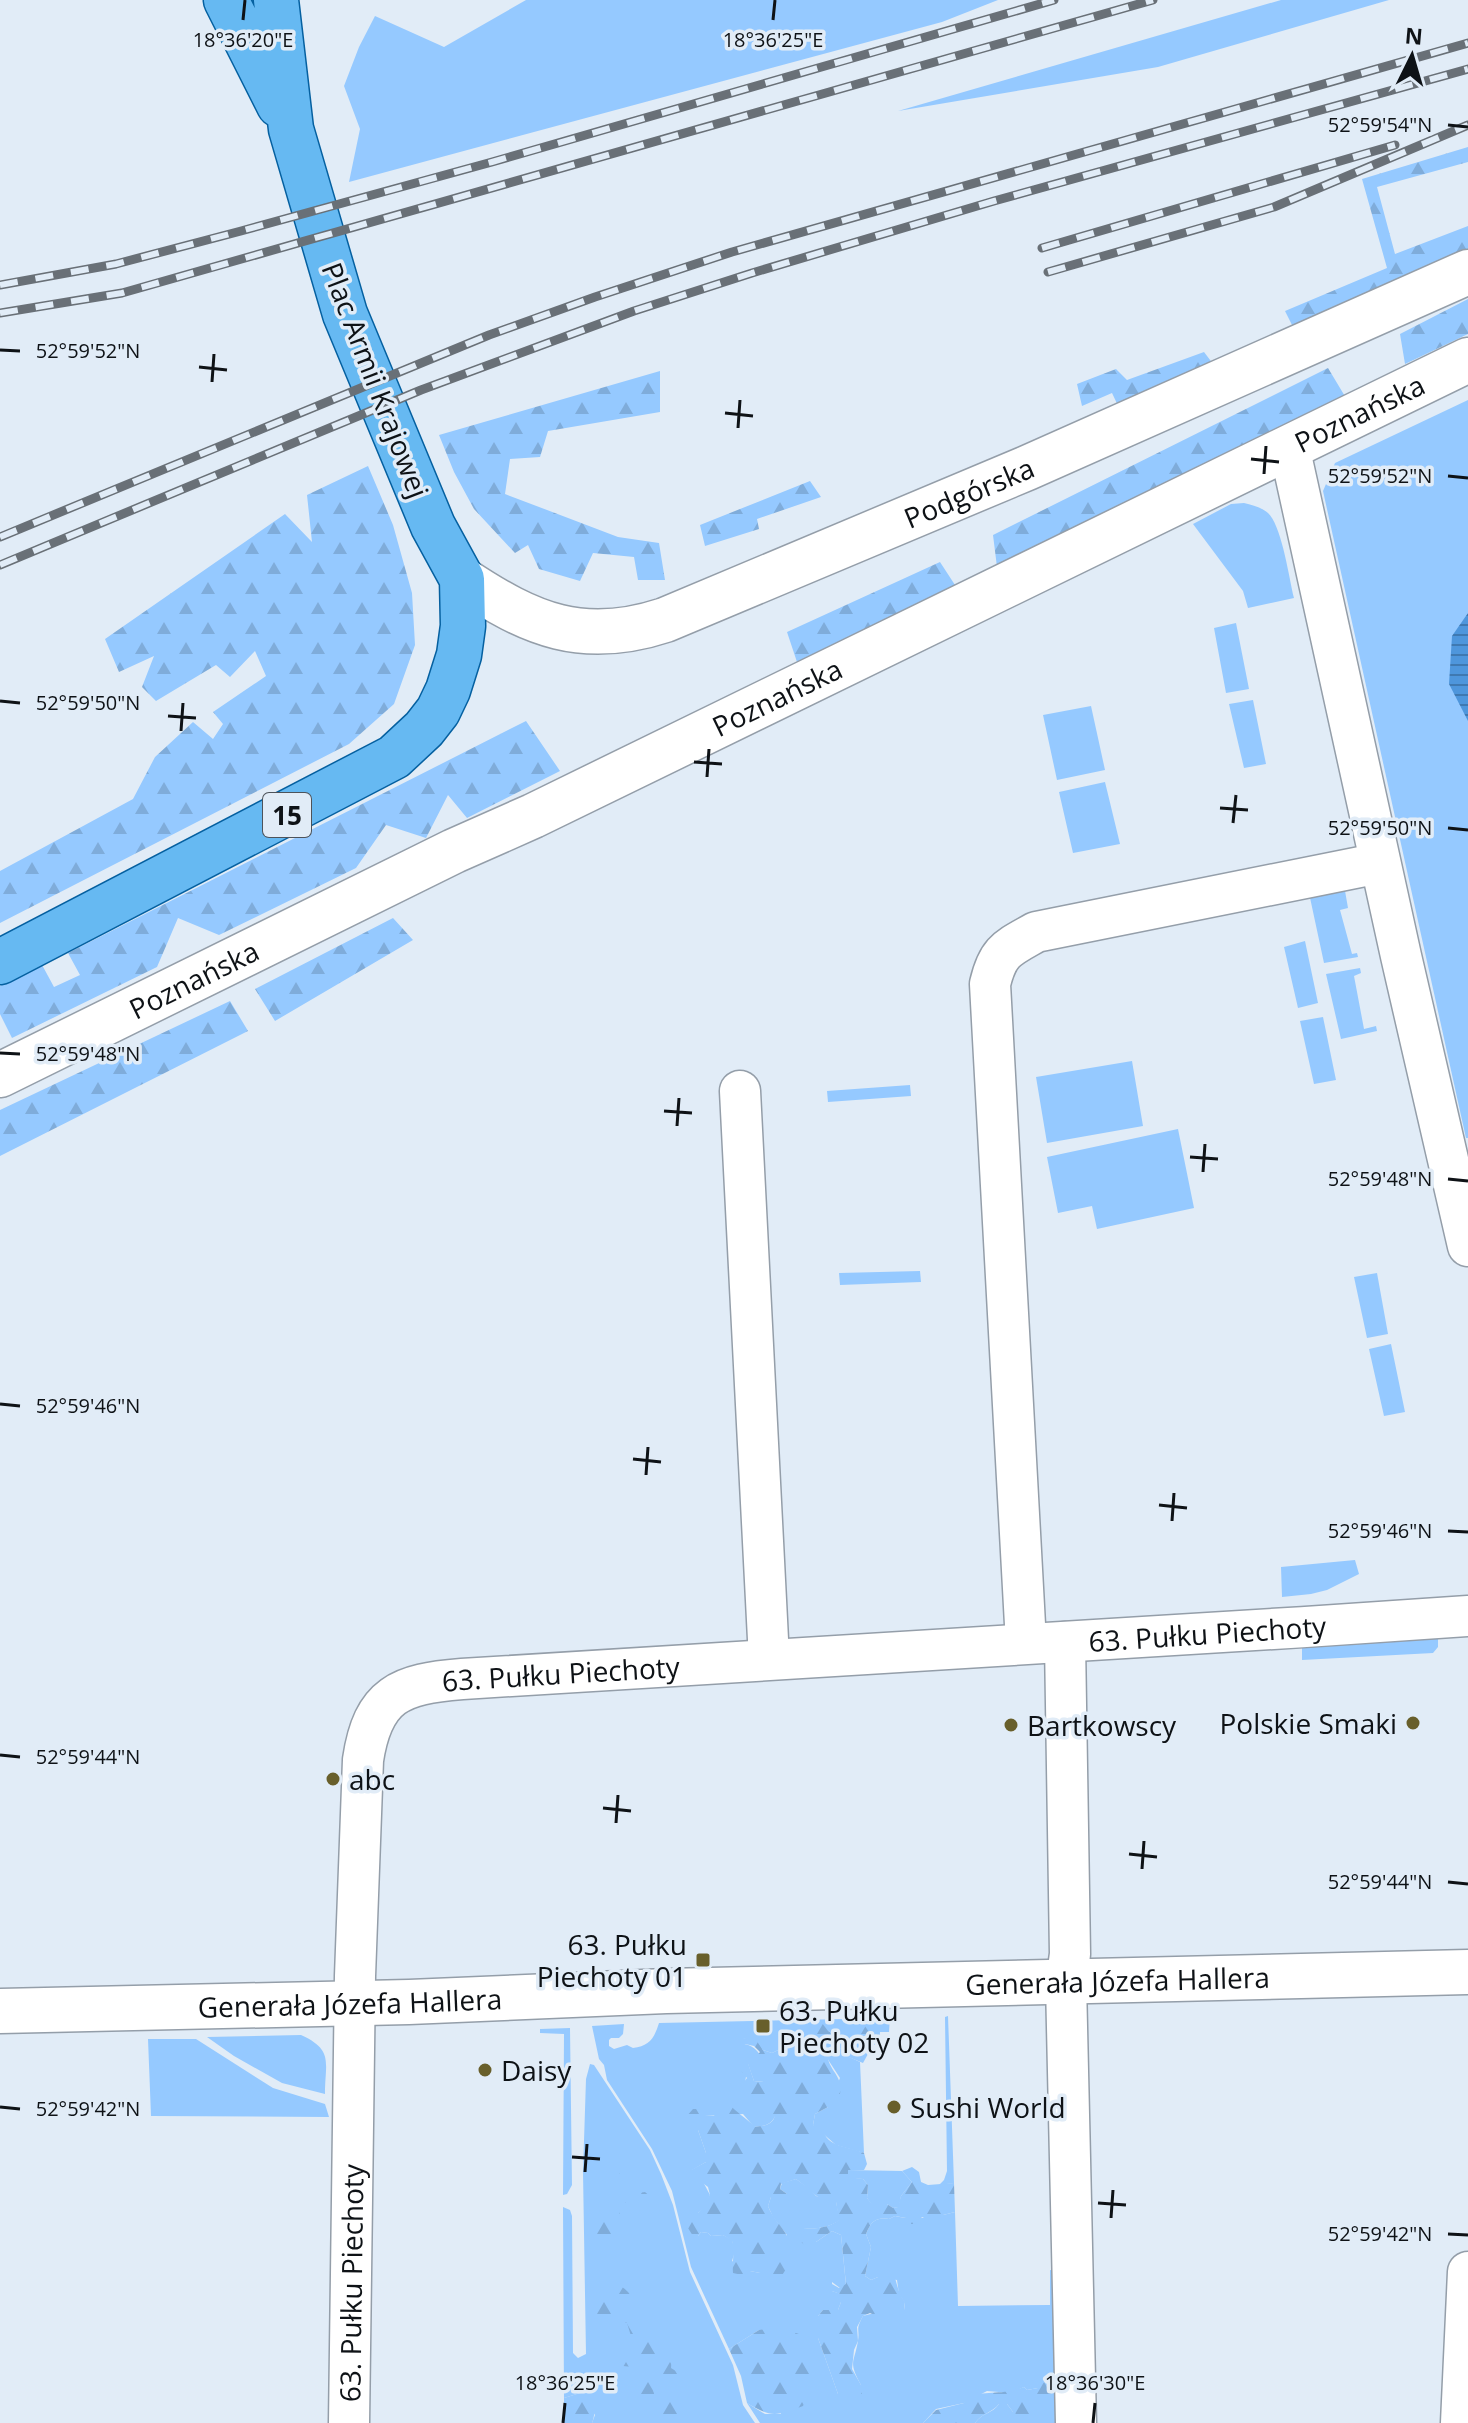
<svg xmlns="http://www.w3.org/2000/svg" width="1468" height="2423" font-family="'Open Sans',sans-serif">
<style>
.green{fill:#95c9ff}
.forest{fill:url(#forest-firs)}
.water{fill:url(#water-rules)}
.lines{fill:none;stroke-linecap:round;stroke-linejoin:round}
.minor-casing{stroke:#949ea9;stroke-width:43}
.tertiary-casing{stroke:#949ea9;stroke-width:47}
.primary-casing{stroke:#0560a0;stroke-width:47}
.minor{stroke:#fff;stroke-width:40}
.tertiary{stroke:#fff;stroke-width:44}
.primary{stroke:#66b9f2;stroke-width:44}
.rail-casing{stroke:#697077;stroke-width:9}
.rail{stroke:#e1ecf7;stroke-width:6;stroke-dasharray:18;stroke-linecap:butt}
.ticks{fill:none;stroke:#0e1216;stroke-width:3}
.poi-dot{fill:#685f2b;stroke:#e1ecf7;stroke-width:3}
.labels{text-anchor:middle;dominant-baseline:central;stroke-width:7;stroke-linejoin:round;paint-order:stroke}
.shield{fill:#e1ecf7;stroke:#4d535a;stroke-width:2}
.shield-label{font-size:26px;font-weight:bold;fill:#0e1216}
.street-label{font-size:28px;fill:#0e1216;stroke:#e1ecf7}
.poi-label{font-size:28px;fill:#0e1216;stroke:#e1ecf7;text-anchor:start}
.ticks-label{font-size:20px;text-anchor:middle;fill:#0e1216;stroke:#e1ecf7;stroke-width:7;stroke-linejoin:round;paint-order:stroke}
</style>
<defs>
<pattern id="forest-firs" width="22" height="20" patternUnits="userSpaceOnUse" patternTransform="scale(2)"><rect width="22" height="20" fill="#95c9ff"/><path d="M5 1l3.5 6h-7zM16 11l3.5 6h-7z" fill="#7facda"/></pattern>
<pattern id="water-rules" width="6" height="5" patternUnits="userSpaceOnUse" patternTransform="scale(2)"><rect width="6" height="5" fill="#4e96dc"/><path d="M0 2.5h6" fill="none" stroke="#3f79b1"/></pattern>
</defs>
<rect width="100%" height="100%" fill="#e1ecf7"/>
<!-- green -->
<path class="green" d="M526,0H998L942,22L349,182L360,129L344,86L359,47L375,16L444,47Z
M1281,0H1389L1158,67L898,111Z
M1468,400V1138H1466L1323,491L1335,463Z
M1244,503C1252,505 1261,507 1268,513C1282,526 1289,578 1294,598L1248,608L1243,591L1193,524L1231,504Z
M1236,623L1249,689L1226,693L1214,628Z
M1253,700L1266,764L1244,768L1229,704Z
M1091,706L1105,770L1057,780L1043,715Z
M1105,782L1120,844L1073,853L1059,792Z
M1344,885L1348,908L1340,910L1352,954L1357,953L1358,957L1324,963L1309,893Z
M1305,941L1318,1003L1298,1008L1284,947Z
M1360,968L1361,973L1354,976L1364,1029L1376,1026L1377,1031L1341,1039L1326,974Z
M1323,1017L1336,1080L1314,1084L1300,1021Z
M1132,1061L1143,1126L1047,1143L1036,1077Z
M910,1085L911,1096L828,1102L827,1091Z
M1178,1129L1194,1208L1097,1229L1092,1206L1058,1213L1047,1157Z
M920,1271L921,1282L840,1285L839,1273Z
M1377,1273L1388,1334L1367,1338L1354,1277Z
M1391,1344L1405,1412L1384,1416L1369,1349Z
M1355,1560L1359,1574L1327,1590L1311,1594L1282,1597L1281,1567Z
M1438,1635V1647L1433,1653L1302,1660V1646Z
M948,2016L954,2183L939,2185L944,2180L947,2171L945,2017Z
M890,2018L889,2032H880L879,2045H873L869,2032L835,2034L828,2031L797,2041L772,2053L763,2050L744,2038L741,2051L744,2044C762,2047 765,2065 764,2082L754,2081L748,2064L745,2083L749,2096L776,2114C772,2125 765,2126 754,2127L743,2114L705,2116L698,2130L706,2153V2162L692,2170L700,2176L710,2195L704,2208L691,2219L698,2236L701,2232L708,2233L711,2236L723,2235L732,2240L735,2251L732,2261L750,2271L760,2273L787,2235L773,2217L768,2206L771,2197L787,2194L780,2189L782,2183L796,2179L810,2189L816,2196L836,2202L840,2220C828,2228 817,2229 803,2228L816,2242L832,2231L841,2235L846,2285L840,2288L832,2282V2291L841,2294V2302L838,2310H823L818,2316V2338L838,2394L861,2385C848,2361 854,2364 858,2341C860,2328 855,2331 863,2316L886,2310H904L905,2303L899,2294L897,2280L878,2277L871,2280L865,2276L871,2247L866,2234C871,2222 875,2217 889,2219L895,2216C914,2221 936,2217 955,2212L958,2306L1050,2305V2270L1056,2271L1060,2392L1038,2388L1027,2390L1024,2387L1011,2393L987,2391L964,2403L936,2409L923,2423H760L747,2403L765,2414H781L759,2330L729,2349L691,2267L672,2191L652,2149L607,2080L604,2065L599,2059L592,2026L624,2024L623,2034L619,2038H611L609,2040V2046L614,2049L627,2045L633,2048C649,2046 654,2039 659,2023Z
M570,2028L572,2185L567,2194L563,2195L564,2034L540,2033V2029Z
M301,2035C334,2050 325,2062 325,2094L282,2083L234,2056L207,2037Z
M148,2039H196L273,2088L325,2104L329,2117L151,2116Z
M831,2047H839L847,2056L860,2062L864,2153L836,2145L813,2125L815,2114L828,2107L840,2078L827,2058V2051Z
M590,2064L594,2065L650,2150L661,2174L673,2205L690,2272L733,2365L743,2405L755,2423H592L595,2415L580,2393L564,2398L563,2207L570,2210L572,2216L573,2353L578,2358L586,2354L583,2172L586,2079Z
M848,2170L902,2171L912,2182L901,2196L899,2207L893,2208L887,2204L872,2205L867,2198L868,2185L863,2179L848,2178Z
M999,2404H1007L1013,2412L1039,2415L1061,2408V2423H975C983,2412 992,2414 999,2404Z"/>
<!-- forest -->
<path class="forest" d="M1468,147V162L1377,187L1395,254L1468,226V256L1296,333L1285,311L1387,268L1362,179Z
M1468,299V334L1405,364L1400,334Z
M1204,352L1220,373L1121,412L1112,393L1082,406L1077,384L1116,369L1127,380Z
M1328,368L1346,398L997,567L993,535Z
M660,371V412L548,431L540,457L510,459L505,494L618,537L659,543L665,580H638L634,557L593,553L580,581L539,569L528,545L515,553L474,509L454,472L439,435Z
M368,466L393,525L412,593L415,645L394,704L349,744L0,923V871L133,799L155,757L193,722L213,739L223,724L213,712L266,676L255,651L230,677L216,665L156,701L142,687L154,656L119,672L105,639L285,514L312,542L307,495Z
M810,481L821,497L757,519L759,529L705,546L700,525Z
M940,562L955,585L798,665L787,632Z
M526,721L560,771L467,818L448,795L426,838L386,825L356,868L219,935L178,918L157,967L12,1038L0,1014V986L41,963L54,987L80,975L68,953Z
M393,918L413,940L275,1021L255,989Z
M230,1001L248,1031L0,1156V1110Z
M860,2019L869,2032L873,2045L863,2063L846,2056L839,2047H831L827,2051C827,2075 851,2075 835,2108L828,2107L815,2114L813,2125L822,2128C828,2149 847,2145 864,2153L867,2164L864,2170H848V2177L863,2179L868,2185L867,2198L872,2204H887L893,2208L898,2207L901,2196L912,2182L902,2171L912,2167L919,2172L921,2182L928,2185L954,2183L955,2212L943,2215L933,2222L922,2217L917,2224H911L906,2218L895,2216L889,2219C875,2217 871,2222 866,2234L871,2247L865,2276L871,2280L878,2277L881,2271L892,2269C897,2281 897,2292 905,2302L904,2310H887L879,2317L870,2313L863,2316L857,2327L858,2341L854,2350L852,2369L861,2385L862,2395L846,2398L838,2394L818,2338V2316L823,2310H838L841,2302L840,2294L832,2291L825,2292L818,2285L825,2280L839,2288L846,2284L841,2235L832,2231L816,2242L806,2246L801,2242L799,2233L803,2228C817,2229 828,2228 839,2220L836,2202C820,2204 809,2188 796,2179L781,2184L780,2189L787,2194L788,2204H781L771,2197L768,2206C772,2217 780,2224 786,2234C797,2254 787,2272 772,2287L763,2280L760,2273L750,2271L742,2275L733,2273C732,2261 735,2252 732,2241L723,2235L711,2236L708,2233L701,2232L698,2236L702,2247H692L690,2242L693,2236L688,2228L691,2220L681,2221V2212L684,2207L691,2206L698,2213C704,2208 705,2201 710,2195L708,2187L700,2181V2176H694L691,2170L706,2162V2153L698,2130L690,2127L686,2117L693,2109H699L705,2116H714L719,2106L729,2104C737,2113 745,2117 755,2127C764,2126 774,2125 775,2114L756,2117L749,2110V2097L741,2093L740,2087L747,2078L742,2072L741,2063H748L754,2081L763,2082L764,2076L755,2068V2058L760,2052L754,2046L745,2044L742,2051L734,2049V2042L744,2038L756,2040L763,2050L772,2053L797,2041L798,2034L805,2024L822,2023L828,2031L835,2034L843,2025Z
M613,2172L624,2175L638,2193L645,2192L653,2199L655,2208L646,2215L637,2213L636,2203L628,2201L620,2206C621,2213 614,2239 611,2245L596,2242C587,2230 594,2222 593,2209L600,2200L608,2201L615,2196L613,2188L607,2178Z
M617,2284C632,2291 636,2304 639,2320L647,2325L648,2336L654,2344L665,2346L672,2351L671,2368L679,2373V2382L672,2393L676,2400L675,2407L680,2410L681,2414L677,2418L670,2414L662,2417L656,2413L658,2406L663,2403V2391L657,2387L653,2390L655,2397L652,2405C641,2404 636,2399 631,2389L636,2384L645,2381L643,2373L633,2367L623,2366L616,2376H606L605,2367L613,2360L622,2361L631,2336L627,2323H621L617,2330L608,2335L598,2326L593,2299L601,2290Z
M778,2327L799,2334C812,2362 818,2376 803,2406C776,2416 772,2418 747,2403L741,2376L729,2349L759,2330Z
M1044,2382C1059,2386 1060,2394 1061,2408L1053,2417L1039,2415L1036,2419L1025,2420L1013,2412L1007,2404H999C992,2413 982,2413 975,2423H923L936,2410L964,2403L965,2398C987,2389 1003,2396 1024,2387L1027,2390L1038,2388Z
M580,2393L590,2397C594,2406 596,2413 592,2423H564V2398Z"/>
<!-- water -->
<path class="water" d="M1468,613V721L1449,684L1452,636Z"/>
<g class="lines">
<defs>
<g id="minor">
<path d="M1289,446L1401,956L1468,1246"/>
<path d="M740,1091L769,1659"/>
<path d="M1065,1642L1070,1954L1066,1983L1076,2423"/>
<path d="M1026,1643L990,984C998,950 1008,948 1036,932L1380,863"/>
<path id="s1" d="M349,2423L355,1976L363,1760C373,1694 400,1684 462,1679C798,1659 1133,1639 1468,1616"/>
<path d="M1461,2423L1468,2272"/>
</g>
<g id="tertiary">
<path id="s2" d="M462,579C531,625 583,647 665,620L1027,468L1468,272"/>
<path id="s3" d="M0,1075L454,851L533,816L1468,360"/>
<path id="s4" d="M0,2011L409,2002L666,1991L1468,1972"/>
</g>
<path id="primary" d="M226,0L279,105
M0,962L394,757L424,729L438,711L448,690L459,655L463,626L462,579L433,526L345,314L291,129L276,0"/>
</defs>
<!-- minor casing -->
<use href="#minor" class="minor-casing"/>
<!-- tertiary casing -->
<use href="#tertiary" class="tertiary-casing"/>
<!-- primary casing -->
<use href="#primary" class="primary-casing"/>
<!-- minor -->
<use href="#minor" class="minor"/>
<!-- tertiary -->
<use href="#tertiary" class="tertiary"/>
<!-- primary -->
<use href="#primary" class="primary"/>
<defs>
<path id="rail" d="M1042,248L1395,145
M1048,272L1274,207L1468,125
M0,285L116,264L241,231L492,162L1054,0
M0,313L122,293L1153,0
M0,537L489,335L595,297L732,252L1468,43
M0,565L421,390L634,311L752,273L994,201L1468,69"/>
</defs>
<!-- rail casing -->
<use href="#rail" class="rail-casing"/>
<!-- rail -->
<use href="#rail" class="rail"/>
</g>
<!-- ticks -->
<path class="ticks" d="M243,20L245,0M773,20L775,0M1448,125L1468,127M0,350L20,351M199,367L227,370M212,382L214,354M725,413L753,416M738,428L740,400M1251,459L1279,462M1264,474L1266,446M1448,476L1468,478M0,701L20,703M168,716L196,718M181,731L183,703M694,762L722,764M707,777L709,749M1220,808L1248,810M1233,823L1236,795M1448,828L1468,830M0,1053L20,1054M664,1111L692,1113M677,1126L679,1098M1190,1157L1218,1159M1203,1172L1205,1144M1448,1179L1468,1181M0,1404L20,1406M633,1459L661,1462M646,1475L648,1447M1159,1505L1187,1508M1172,1521L1174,1493M1448,1531L1468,1532M0,1755L20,1757M603,1808L631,1811M616,1823L618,1795M1129,1854L1157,1857M1142,1869L1144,1841M1448,1882L1468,1884M0,2107L20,2109M572,2157L600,2159M585,2172L587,2144M1098,2203L1126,2205M1111,2218L1113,2190M1448,2234L1468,2235M563,2423L565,2403M1093,2423L1095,2403"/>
<!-- markers -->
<g class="poi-dot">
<circle cx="1413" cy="1723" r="8"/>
<circle cx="1011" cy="1725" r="8"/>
<circle cx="333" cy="1779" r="8"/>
<rect x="695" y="1952" width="16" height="16" rx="4"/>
<rect x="755" y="2018" width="16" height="16" rx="4"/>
<circle cx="485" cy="2070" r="8"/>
<circle cx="894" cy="2107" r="8"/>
</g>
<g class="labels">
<!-- shield labels -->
<rect class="shield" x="263" y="793" width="48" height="44" rx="6"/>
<g class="shield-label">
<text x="287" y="815">15</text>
</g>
<!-- street labels -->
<g class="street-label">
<text transform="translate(376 380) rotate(69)">Plac Armii Krajowej</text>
<text stroke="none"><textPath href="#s3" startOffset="1512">Poznańska</textPath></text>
<text stroke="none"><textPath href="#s2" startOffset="546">Podgórska</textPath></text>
<text stroke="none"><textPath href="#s3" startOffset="864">Poznańska</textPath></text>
<text stroke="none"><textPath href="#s3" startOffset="216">Poznańska</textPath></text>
<text stroke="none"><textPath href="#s1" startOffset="1554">63. Pułku Piechoty</textPath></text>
<text stroke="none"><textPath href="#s1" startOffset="906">63. Pułku Piechoty</textPath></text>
<text stroke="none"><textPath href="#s4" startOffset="1118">Generała Józefa Hallera</textPath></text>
<text stroke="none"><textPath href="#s4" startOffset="350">Generała Józefa Hallera</textPath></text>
<text stroke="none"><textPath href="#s1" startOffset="140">63. Pułku Piechoty</textPath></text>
</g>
<!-- poi labels -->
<g class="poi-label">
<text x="1397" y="1723" text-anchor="end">Polskie Smaki</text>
<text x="1027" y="1725">Bartkowscy</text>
<text x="349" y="1779">abc</text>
<text x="687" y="1944" text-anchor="end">63. Pułku<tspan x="687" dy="32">Piechoty 01</tspan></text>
<text x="779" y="2010">63. Pułku<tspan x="779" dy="32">Piechoty 02</tspan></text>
<text x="501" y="2070">Daisy</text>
<text x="910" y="2107">Sushi World</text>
</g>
</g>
<g class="ticks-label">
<text x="243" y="47">18°36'20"E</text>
<text x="773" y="47">18°36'25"E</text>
<text x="1380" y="132">52°59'54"N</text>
<text x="88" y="358">52°59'52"N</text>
<text x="1380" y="483">52°59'52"N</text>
<text x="88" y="710">52°59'50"N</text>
<text x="1380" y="835">52°59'50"N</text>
<text x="88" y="1061">52°59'48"N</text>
<text x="1380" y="1186">52°59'48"N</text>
<text x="88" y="1413">52°59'46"N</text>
<text x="1380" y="1538">52°59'46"N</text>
<text x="88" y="1764">52°59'44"N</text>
<text x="1380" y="1889">52°59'44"N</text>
<text x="88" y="2116">52°59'42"N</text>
<text x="1380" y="2241">52°59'42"N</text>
<text x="565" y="2390">18°36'25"E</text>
<text x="1095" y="2390">18°36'30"E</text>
</g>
<!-- north arrow -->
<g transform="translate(1412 56) rotate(5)" stroke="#e1ecf7" stroke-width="6" paint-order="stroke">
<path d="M0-6L14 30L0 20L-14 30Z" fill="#0e1216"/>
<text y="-12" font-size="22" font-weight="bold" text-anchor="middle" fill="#0e1216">N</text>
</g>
</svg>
